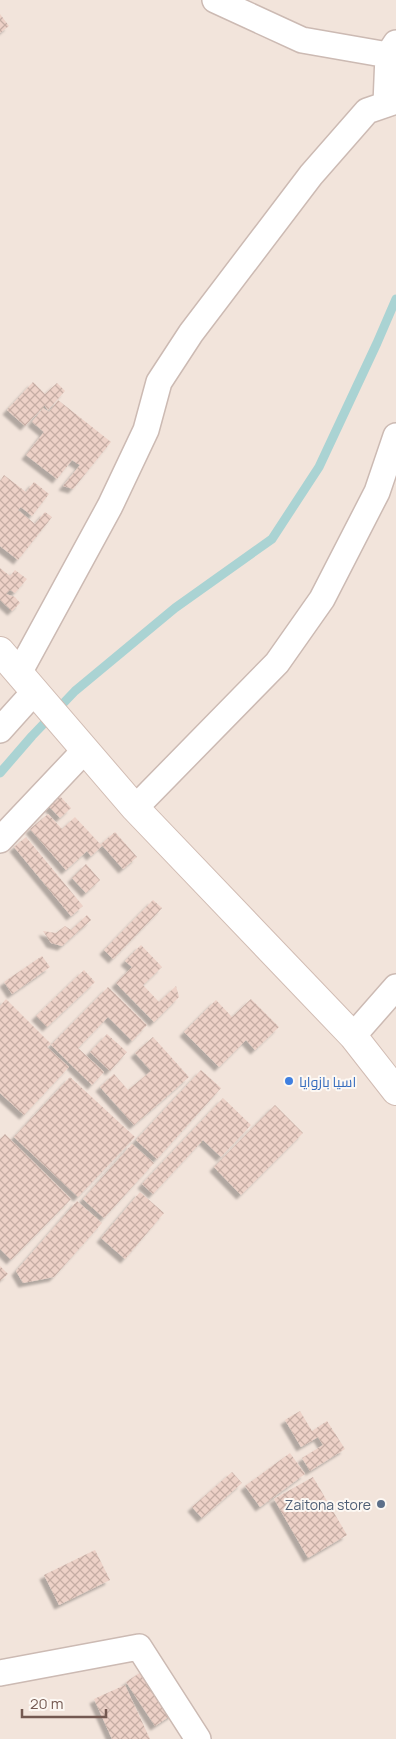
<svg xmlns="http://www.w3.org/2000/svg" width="396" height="1739" font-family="Manrope,Cairo,sans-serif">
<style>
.residential{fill:#f2e4db}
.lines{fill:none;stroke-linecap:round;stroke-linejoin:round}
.stream{stroke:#aad3d3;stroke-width:9}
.building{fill:url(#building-cross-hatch);filter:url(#shadow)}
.street-casing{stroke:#ccbab3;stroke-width:28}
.secondary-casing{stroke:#d1bcb3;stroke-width:30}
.street{stroke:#fff;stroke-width:25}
.secondary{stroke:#fff;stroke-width:28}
.shop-dot{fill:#3f7fe0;stroke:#fdf8f3;stroke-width:2}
.service-dot{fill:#5c6f8a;stroke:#fdf8f3;stroke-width:2}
.labels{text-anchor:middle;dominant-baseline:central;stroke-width:4;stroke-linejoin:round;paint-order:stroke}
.shop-label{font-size:14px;fill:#366cbe;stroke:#fdf8f3;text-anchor:start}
.service-label{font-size:14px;fill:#4e5e75;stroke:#fdf8f3;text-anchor:end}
</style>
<defs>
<pattern id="building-cross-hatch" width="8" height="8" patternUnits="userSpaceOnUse" patternTransform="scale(1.25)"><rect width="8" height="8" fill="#edd1c7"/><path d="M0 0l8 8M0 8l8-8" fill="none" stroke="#c5ada4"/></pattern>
<filter id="shadow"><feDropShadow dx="-4.5" dy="4.5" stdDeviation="1" flood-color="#0004"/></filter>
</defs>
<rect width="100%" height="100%" fill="#fbf3ec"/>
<!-- residential -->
<path class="residential" d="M0,0H396V1739H0Z"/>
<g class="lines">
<!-- stream -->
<path class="stream" d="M0,773L32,736L75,691L175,608L272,539L319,467L377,343L396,299"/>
</g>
<!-- building -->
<path class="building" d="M0,14L9,26L0,33Z
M33,382L45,394L57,383L65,391L48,410L45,406L46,404L25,426L7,410Z
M58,400L111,442L73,489L63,486L80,465L72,460L57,479L26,455L44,432L32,422L43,408L49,412Z
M4,475L26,492L34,482L49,494L32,516L21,507L18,510L35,524L45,512L52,517L18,560L0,546V481Z
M0,568L10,576L15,570L27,579L15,593L10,590L6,594L15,597L20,603L12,611L0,600Z
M57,793L71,808L60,818L46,803Z
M48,814L62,829L75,817L102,846L91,856L87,851L66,870L30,829Z
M115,832L137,857L123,869L101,844Z
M26,837L83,906L71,916L14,847Z
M86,864L100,880L86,893L72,878Z
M153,900L162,908L113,959L104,950Z
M87,915L91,920L62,946L51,943L43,931L56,933L65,926L71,930Z
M141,945L162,967L143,985L159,1002L176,986L179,997L154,1022L116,983L132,967L125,961Z
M42,956L50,967L12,994L4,982Z
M84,970L95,982L47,1027L36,1016Z
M108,987L147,1025L132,1041L108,1017L78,1048L104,1072L92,1085L51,1045Z
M6,999L51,1044L47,1047L69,1067L24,1115L0,1093V1006Z
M251,999L279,1027L255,1050L246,1040L219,1067L184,1032L216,1000L232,1017Z
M107,1034L127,1052L110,1071L90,1052Z
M153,1037L189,1077L134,1125L100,1087L114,1074L128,1090L151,1071L135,1053Z
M201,1070L221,1088L157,1159L136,1140Z
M70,1077L135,1137L78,1197L14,1137Z
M223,1098L251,1125L221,1157L203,1140L153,1194L142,1184Z
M275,1105L303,1133L241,1195L214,1167Z
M5,1134L71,1199L11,1260L0,1249V1139Z
M132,1144L154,1163L104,1218L83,1199Z
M140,1192L164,1213L125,1259L101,1238Z
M77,1201L102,1223L54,1277L23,1283L16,1271Z
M0,1266L8,1274L0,1281Z
M300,1411L312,1431L327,1421L345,1449L310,1471L302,1458L323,1445L318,1437L301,1447L285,1420Z
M290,1453L305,1474L260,1507L245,1486Z
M232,1472L242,1483L202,1518L192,1507Z
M313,1477L347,1535L308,1558L274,1499Z
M95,1550L110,1580L59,1605L44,1575Z
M147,1668L176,1712L155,1726L126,1682Z
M125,1685L150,1739H112L94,1699Z"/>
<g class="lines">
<defs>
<path id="street" d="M215,0L302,40L388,55
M386,104L388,55L396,43
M19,673L110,506L146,430L159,382L191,333L311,175L367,111L396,101
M0,730L35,691
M135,808L277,663L322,599L377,492L396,436
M0,840L85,750
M353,1036L396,987
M0,1673L139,1647L198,1739"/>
<path id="secondary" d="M0,651L135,808L353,1036L396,1091"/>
</defs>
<!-- street casing -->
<use href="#street" class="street-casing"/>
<!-- secondary casing -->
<use href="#secondary" class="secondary-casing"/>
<!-- street -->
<use href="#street" class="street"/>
<!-- secondary -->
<use href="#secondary" class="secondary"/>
</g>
<!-- markers -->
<circle class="shop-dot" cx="289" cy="1081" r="5"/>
<circle class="service-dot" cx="381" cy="1504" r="5"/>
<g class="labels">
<!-- shop labels -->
<g class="shop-label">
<text x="299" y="1081">اسيا بازوايا</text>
</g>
<!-- service labels -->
<g class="service-label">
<text x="371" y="1504">Zaitona store</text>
</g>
</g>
<!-- scale -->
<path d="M22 1709v8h84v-8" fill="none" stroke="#745951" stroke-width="2.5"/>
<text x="30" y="1709" font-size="15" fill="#745951" stroke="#fdf8f3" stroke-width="4" paint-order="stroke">20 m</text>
</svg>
